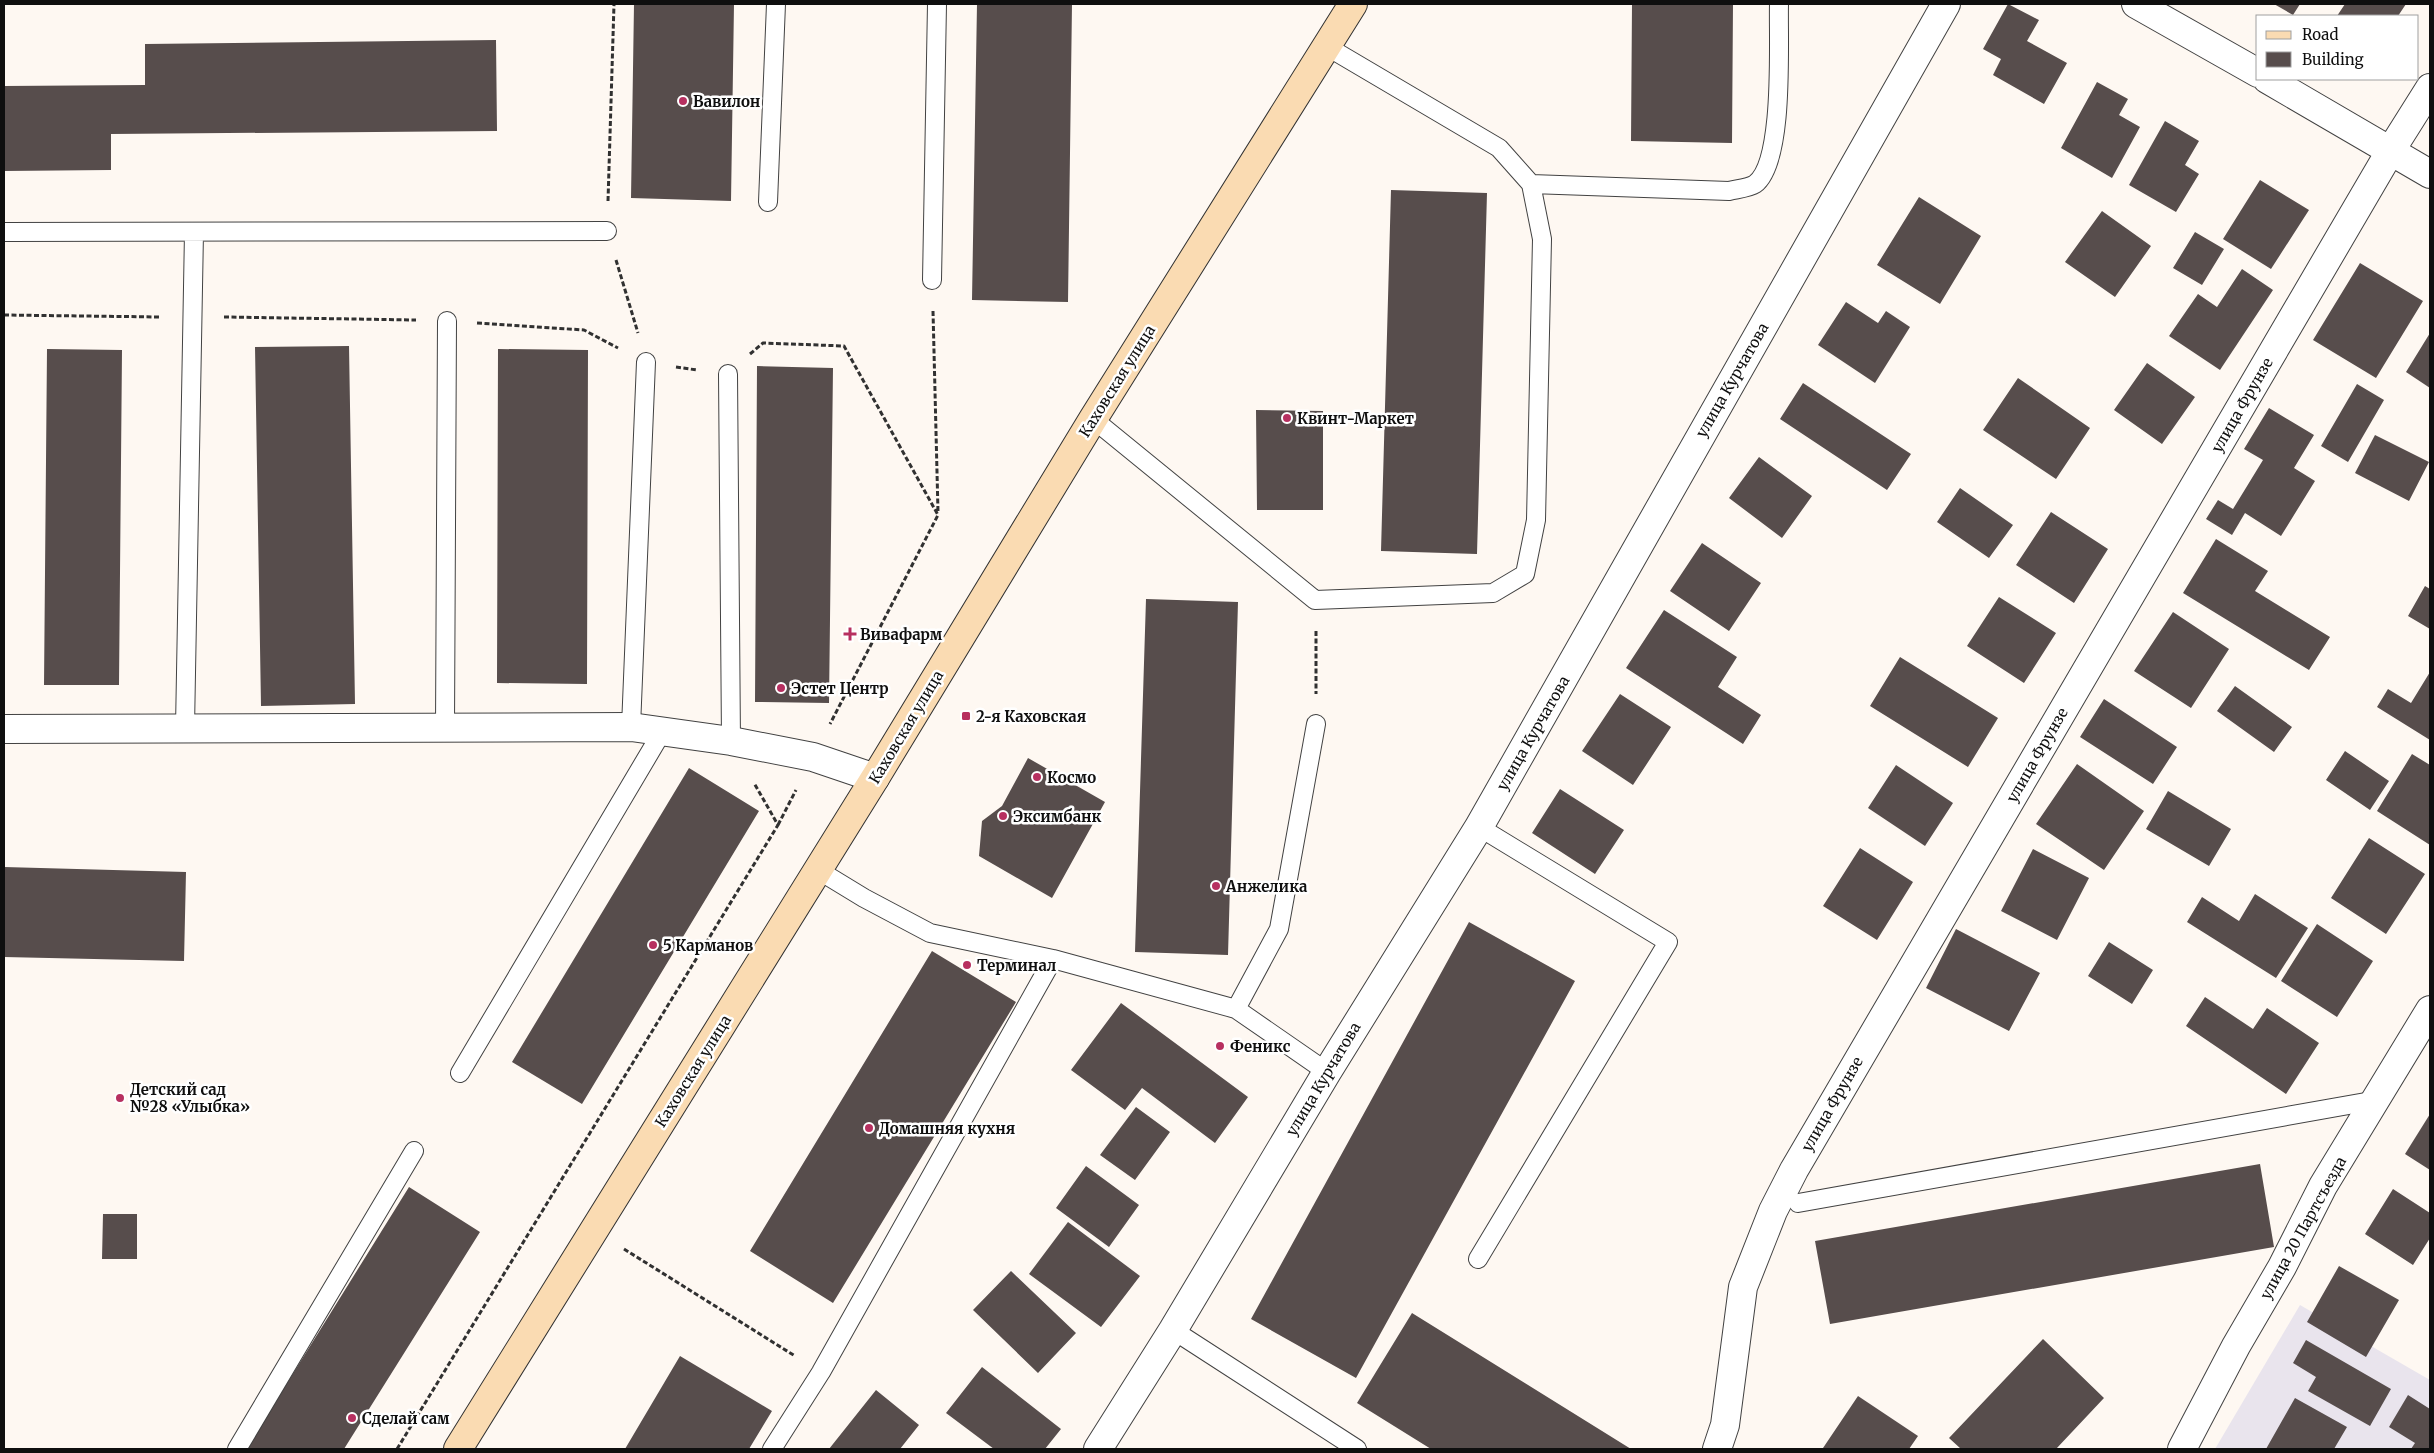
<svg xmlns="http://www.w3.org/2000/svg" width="2434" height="1453" font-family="Merriweather,serif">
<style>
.industrial{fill:#e9e4ed}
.building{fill:#574d4c}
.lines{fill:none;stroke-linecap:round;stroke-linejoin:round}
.lane-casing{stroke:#424242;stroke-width:20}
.street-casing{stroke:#424242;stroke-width:30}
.secondary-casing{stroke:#313131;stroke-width:30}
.path{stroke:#313131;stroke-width:3;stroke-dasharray:5 2.5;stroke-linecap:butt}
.lane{stroke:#fff;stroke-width:18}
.street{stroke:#fff;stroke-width:28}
.secondary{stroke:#fadbb2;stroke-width:28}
.poi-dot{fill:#b73060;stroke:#fff;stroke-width:2}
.labels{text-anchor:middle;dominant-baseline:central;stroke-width:5;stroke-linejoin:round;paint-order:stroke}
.poi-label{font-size:15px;font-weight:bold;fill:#0f0f0f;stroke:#fff;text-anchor:start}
.street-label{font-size:15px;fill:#0f0f0f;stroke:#fff}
</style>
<rect width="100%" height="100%" fill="#fef8f2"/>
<!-- industrial -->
<path class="industrial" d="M2300,1305L2430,1380V1449H2215Z"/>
<!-- building -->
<path class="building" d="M634,4H734L731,201L631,198Z
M977,4H1072L1068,302L972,300Z
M1632,4H1733L1732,143L1631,141Z
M2008,4L2039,20L2027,41L2067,63L2044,104L1993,75L2001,59L1983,49Z
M2274,4H2300L2293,15Z
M2345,4H2406L2398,16H2337Z
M496,40L497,131L111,134V170L4,171V86L145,85V44Z
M2097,82L2128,99L2119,115L2140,127L2112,178L2061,148Z
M2165,121L2199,141L2185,165L2199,174L2176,212L2129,185Z
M2260,180L2309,210L2271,269L2223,239Z
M1391,190L1487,193L1477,554L1381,551Z
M1919,197L1981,236L1940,304L1877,265Z
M2102,211L2151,246L2115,297L2065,262Z
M2195,232L2224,249L2202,285L2173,268Z
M2360,263L2423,301L2376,378L2313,340Z
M2242,269L2273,290L2220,370L2169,336L2198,294L2217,307Z
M1846,302L1878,323L1886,311L1910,327L1875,383L1818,345Z
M2430,333V388L2406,372Z
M349,346L355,704L261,706L255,347Z
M47,349L122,350L119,685H44Z
M498,349L588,350L587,684L497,683Z
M2147,363L2195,397L2162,444L2114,410Z
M757,366L833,368L829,703L755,702Z
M2018,378L2090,428L2056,479L1983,430Z
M1803,383L1911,454L1887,490L1780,419Z
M2357,384L2384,400L2348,462L2321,446Z
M2269,408L2314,435L2294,468L2315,481L2281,536L2245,513L2232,535L2206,519L2218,500L2233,509L2263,460L2244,449Z
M1256,410L1323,411V510H1257Z
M2375,435L2429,462L2409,501L2355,473Z
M1759,457L1812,496L1782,538L1729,498Z
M1960,488L2013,525L1989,558L1937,522Z
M2051,512L2108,549L2074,603L2016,565Z
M2216,539L2268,571L2255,591L2330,637L2309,670L2183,593Z
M1702,543L1761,583L1729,631L1670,591Z
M2425,586L2430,589V629L2408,616Z
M1999,597L2056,633L2024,683L1967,646Z
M1146,599L1238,602L1228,955L1135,952Z
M1664,610L1737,657L1718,687L1761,715L1743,744L1626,668Z
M2173,612L2229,649L2191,708L2134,671Z
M1900,657L1998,718L1968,767L1870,706Z
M2430,672V740L2377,707L2388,689L2411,703Z
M2235,686L2292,727L2274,752L2217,711Z
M1620,694L1671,727L1633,785L1582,751Z
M2104,699L2177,747L2153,784L2080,737Z
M2345,751L2389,781L2370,810L2326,780Z
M2412,754L2430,765V845L2377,811Z
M1028,758L1105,802L1052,898L979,856L982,821L1002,806Z
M2077,764L2144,811L2104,870L2036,824Z
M1896,765L1953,803L1925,846L1868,808Z
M689,768L759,811L582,1104L512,1062Z
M1560,789L1624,830L1595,874L1532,833Z
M2168,791L2231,829L2209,866L2146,829Z
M2369,838L2425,874L2386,934L2331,898Z
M1860,848L1913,882L1877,940L1823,906Z
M2033,849L2089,878L2057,940L2001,911Z
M4,867L186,872L184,961L4,957Z
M2255,894L2308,928L2276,978L2187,922L2202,897L2239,921Z
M1469,922L1575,981L1356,1378L1251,1319Z
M2317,924L2373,961L2337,1017L2281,981Z
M1956,929L2040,973L2009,1031L1926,988Z
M2109,942L2153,970L2132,1004L2088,976Z
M932,951L1016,1002L833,1303L750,1251Z
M2205,997L2253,1029L2267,1008L2319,1043L2286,1094L2186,1026Z
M1121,1003L1248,1097L1215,1143L1142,1088L1125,1110L1071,1070Z
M1136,1107L1170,1132L1135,1180L1100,1155Z
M2430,1114V1170L2405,1154Z
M2260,1164L2274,1247L1830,1324L1815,1241Z
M1086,1166L1139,1205L1109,1247L1056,1208Z
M409,1187L480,1232L344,1449H246Z
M2393,1189L2430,1213V1238L2413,1265L2365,1234Z
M103,1214H137V1259H102Z
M1068,1222L1140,1276L1101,1327L1029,1274Z
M2339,1266L2399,1300L2366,1357L2307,1322Z
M1011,1271L1076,1333L1038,1373L973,1310Z
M1412,1313L1631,1449H1431L1357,1403Z
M2043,1339L2104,1398L2056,1449H1961L1949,1438Z
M2306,1340L2391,1389L2370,1426L2308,1391L2316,1377L2293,1363Z
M680,1356L772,1411L749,1449H625Z
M982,1367L1061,1429L1045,1449H994L946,1413Z
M876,1390L919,1425L900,1449H829Z
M2408,1395L2430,1409V1449H2411L2415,1443L2389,1427Z
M1858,1396L1918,1436L1909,1449L1823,1448Z
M2295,1398L2347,1427L2334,1449H2266Z"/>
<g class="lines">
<defs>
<path id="lane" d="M1531,184L1729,191C1737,189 1749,188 1755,184C1785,162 1778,40 1779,4
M768,202L776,4
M4,232L607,231
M932,280L937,4
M728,374L731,741
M1093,419L1315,600L1493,593L1525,574L1536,520L1542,239L1531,184L1499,148L1326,46
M445,727L447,321
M631,727L646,362
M185,728L194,232
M818,870L864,898L930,933L1053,959L1236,1009L1327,1072
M1236,1009L1279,929L1316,724
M460,1073L662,732
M1798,1203L2377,1100
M1478,1259L1668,942L1479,827
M1173,1330L1357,1449
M237,1449L414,1151
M772,1449L821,1372L1053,959"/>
<path id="street" d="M2136,4L2258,73
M2267,79L2430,174
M4,729L631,727L731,741L813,757L875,778
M1098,1449L1173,1330L1327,1072L1479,827L1946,4
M1717,1449L1725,1425L1743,1287L1773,1211L1794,1170L2391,150L2430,88
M2182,1449L2236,1346L2282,1267L2323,1186L2430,1010"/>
<path id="secondary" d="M458,1449L875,778L1093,419L1353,4"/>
</defs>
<!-- lane casing -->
<use href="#lane" class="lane-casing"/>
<!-- street casing -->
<use href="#street" class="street-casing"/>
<!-- secondary casing -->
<use href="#secondary" class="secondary-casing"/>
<!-- path -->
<path class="path" d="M608,201L614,4
M616,260L638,333
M933,311L938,512
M4,315L161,317
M224,317L416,320
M477,323L584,330L618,348
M750,354L763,343L844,346L938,515L830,724
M676,367L697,370
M1316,631V694
M778,825L796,790
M624,1249L795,1356
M397,1449L778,825L754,783"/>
<!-- lane -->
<use href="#lane" class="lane"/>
<!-- street -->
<use href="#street" class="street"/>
<!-- secondary -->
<use href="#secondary" class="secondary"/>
</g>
<!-- markers -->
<g class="poi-dot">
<circle cx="683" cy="101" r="5"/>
<circle cx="1287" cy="418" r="5"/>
<path d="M847.5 626.5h5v5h5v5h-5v5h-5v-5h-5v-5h5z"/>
<circle cx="781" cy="688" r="5"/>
<rect x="961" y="711" width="10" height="10" rx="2.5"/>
<circle cx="1037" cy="777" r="5"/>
<circle cx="1003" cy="816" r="5"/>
<circle cx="1216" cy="886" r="5"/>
<circle cx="653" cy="945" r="5"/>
<circle cx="967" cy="965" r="5"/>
<circle cx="1220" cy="1046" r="5"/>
<circle cx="120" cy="1098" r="5"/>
<circle cx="869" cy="1128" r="5"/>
<circle cx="352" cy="1418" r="5"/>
</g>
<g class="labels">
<!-- poi labels -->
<g class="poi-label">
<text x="693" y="101">Вавилон</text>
<text x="1297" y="418">Квинт-Маркет</text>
<text x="860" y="634">Вивафарм</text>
<text x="791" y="688">Эстет Центр</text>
<text x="976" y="716">2-я Каховская</text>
<text x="1047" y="777">Космо</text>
<text x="1013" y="816">Эксимбанк</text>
<text x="1226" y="886">Анжелика</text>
<text x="663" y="945">5 Карманов</text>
<text x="977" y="965">Терминал</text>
<text x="1230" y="1046">Феникс</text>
<text x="130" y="1089">Детский сад<tspan x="130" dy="17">№28 «Улыбка»</tspan></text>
<text x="879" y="1128">Домашняя кухня</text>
<text x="362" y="1418">Сделай сам</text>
</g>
<!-- street labels -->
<g class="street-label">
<text transform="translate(1732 380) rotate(-60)">улица Курчатова</text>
<text transform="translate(1117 381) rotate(-58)">Каховская улица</text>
<text transform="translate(2242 405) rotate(-60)">улица Фрунзе</text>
<text transform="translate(906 727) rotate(-59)">Каховская улица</text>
<text transform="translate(1533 733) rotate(-60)">улица Курчатова</text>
<text transform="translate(2037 755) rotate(-60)">улица Фрунзе</text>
<text transform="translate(693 1071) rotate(-58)">Каховская улица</text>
<text transform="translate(1323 1079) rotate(-59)">улица Курчатова</text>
<text transform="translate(1832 1104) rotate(-60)">улица Фрунзе</text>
<text transform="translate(2303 1228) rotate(-61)">улица 20 Партсъезда</text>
</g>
</g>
<!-- border -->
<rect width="2434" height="1453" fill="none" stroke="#0f0f0f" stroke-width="10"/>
<!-- legend -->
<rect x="2256" y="15" width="162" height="65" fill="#ffffff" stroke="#9f9f9f"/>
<rect x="2266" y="31" width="25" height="8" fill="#fadbb2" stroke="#9f9f9f"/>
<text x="2302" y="40" font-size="15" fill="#0f0f0f">Road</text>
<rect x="2266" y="52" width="25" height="15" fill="#574d4c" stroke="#9f9f9f"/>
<text x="2302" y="65" font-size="15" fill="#0f0f0f">Building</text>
</svg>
